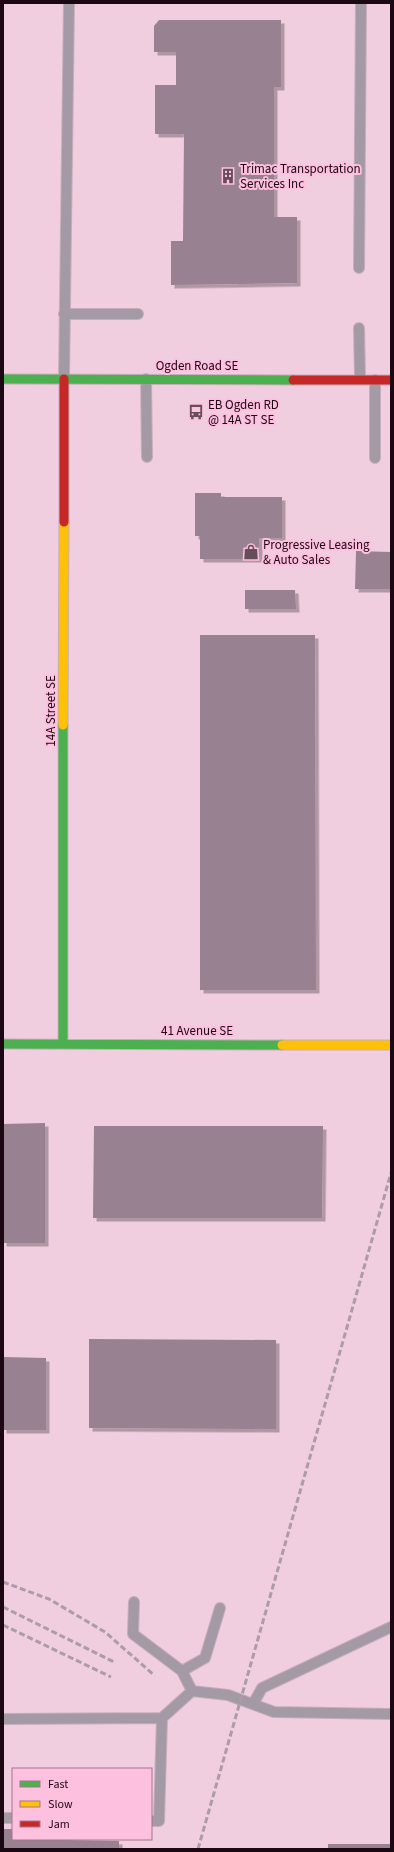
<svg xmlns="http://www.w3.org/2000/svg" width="394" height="1852" font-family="'Source Sans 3',sans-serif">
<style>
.building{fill:#988190;filter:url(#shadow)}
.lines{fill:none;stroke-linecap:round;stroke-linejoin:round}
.lane-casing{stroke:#c7adba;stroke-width:12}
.fast-casing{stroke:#c7adba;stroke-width:11}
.slow-casing{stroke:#c7adba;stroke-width:11}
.jam-casing{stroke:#c7adba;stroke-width:11}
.lane{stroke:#a49aa5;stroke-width:10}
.fast{stroke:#4caf50;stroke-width:9}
.slow{stroke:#ffc107;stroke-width:9}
.jam{stroke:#c62828;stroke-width:9}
.rail{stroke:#ac9ba8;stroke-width:3;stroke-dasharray:6 3;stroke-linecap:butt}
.labels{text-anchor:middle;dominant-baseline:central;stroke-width:4;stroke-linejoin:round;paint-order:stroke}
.poi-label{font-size:13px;fill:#1c0813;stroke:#fec0df;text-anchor:start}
.street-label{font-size:13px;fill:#1c0813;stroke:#fec0df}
</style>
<defs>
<filter id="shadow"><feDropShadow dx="3.5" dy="3.5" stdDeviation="0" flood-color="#0004"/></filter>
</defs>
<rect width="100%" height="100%" fill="#f0cedf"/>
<!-- building -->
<path class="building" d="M159,20H281V87H274V217H297V283L171,285V241H183L184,134H155V85H176V52H154V26Z
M195,493H221V497H282V538H259V559H200V536H195Z
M356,551L391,552V589H355Z
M245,590H295L296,609H245Z
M200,635H315L316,990H200Z
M45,1123V1243H3V1124Z
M94,1126H323L322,1218H93Z
M89,1339L276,1340V1429L89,1428Z
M3,1357L46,1358V1430H3Z
M3,1829H13V1839L119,1841V1849H3Z
M328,1844H391V1849H328Z"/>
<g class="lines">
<defs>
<path id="lane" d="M359,268L361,3
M64,314H138
M359,328L360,379
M64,379L69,3
M146,379L147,457
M375,380V458
M134,1602L133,1634L182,1671L192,1691L228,1695L274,1712L391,1714
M182,1671L205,1658L220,1608
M253,1704L262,1688L391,1627
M3,1719L162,1718L192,1691
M3,1818H13
M151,1821H159L162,1718"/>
<path id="fast" d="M3,379L293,380
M3,1044L282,1045
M63,1044V725"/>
<path id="slow" d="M63,725L64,522
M282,1045H391"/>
<path id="jam" d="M293,380H391
M64,522V379"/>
</defs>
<!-- lane casing -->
<use href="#lane" class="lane-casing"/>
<!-- fast casing -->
<use href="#fast" class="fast-casing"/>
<!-- slow casing -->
<use href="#slow" class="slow-casing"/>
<!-- jam casing -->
<use href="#jam" class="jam-casing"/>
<!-- lane -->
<use href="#lane" class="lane"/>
<!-- fast -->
<use href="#fast" class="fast"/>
<!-- slow -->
<use href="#slow" class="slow"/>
<!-- jam -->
<use href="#jam" class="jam"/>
<!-- rail -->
<path class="rail" d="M3,1582L49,1599L105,1632L154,1675
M3,1607L114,1662
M3,1625L111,1677
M198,1849L391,1173"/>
</g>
<!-- icons -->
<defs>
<symbol id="building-bare" viewBox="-9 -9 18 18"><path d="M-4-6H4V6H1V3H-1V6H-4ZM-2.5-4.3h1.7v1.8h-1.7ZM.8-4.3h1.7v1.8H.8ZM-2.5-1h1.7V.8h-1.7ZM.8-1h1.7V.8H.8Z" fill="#664d5a" stroke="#fec0df" stroke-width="2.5" paint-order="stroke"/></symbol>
<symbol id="bus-bare" viewBox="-9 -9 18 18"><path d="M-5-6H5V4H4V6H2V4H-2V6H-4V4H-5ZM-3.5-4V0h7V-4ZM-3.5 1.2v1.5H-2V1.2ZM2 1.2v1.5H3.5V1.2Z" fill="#664d5a" stroke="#fec0df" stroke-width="2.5" paint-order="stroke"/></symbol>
<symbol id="shop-bare" viewBox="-9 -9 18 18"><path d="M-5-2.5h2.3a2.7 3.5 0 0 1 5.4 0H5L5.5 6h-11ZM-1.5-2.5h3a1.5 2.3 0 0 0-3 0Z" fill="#664d5a" stroke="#fec0df" stroke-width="2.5" paint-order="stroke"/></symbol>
</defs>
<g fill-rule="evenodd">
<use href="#building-bare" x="217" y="165" width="22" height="22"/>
<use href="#bus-bare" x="185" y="401" width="22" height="22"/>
<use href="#shop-bare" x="240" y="541" width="22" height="22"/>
</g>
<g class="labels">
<!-- poi labels -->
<g class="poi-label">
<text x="240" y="169">Trimac Transportation<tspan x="240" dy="15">Services Inc</tspan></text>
<text x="208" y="405">EB Ogden RD<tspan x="208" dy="15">@ 14A ST SE</tspan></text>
<text x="263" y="545">Progressive Leasing<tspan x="263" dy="15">&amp; Auto Sales</tspan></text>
</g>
<!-- street labels -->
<g class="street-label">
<text x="197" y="366">Ogden Road SE</text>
<text transform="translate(51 711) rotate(-90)">14A Street SE</text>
<text x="197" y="1031">41 Avenue SE</text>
</g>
</g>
<!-- border -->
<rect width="394" height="1852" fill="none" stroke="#1c0813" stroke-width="8"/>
<!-- legend -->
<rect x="12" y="1768" width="140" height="72" fill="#fec0df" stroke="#a4768d"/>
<rect x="20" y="1781" width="20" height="6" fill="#4caf50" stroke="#a4768d"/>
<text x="48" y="1788" font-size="12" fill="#1c0813">Fast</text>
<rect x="20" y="1801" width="20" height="6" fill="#ffc107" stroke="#a4768d"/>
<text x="48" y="1808" font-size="12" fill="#1c0813">Slow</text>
<rect x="20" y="1821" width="20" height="6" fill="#c62828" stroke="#a4768d"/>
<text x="48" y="1828" font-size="12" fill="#1c0813">Jam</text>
</svg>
